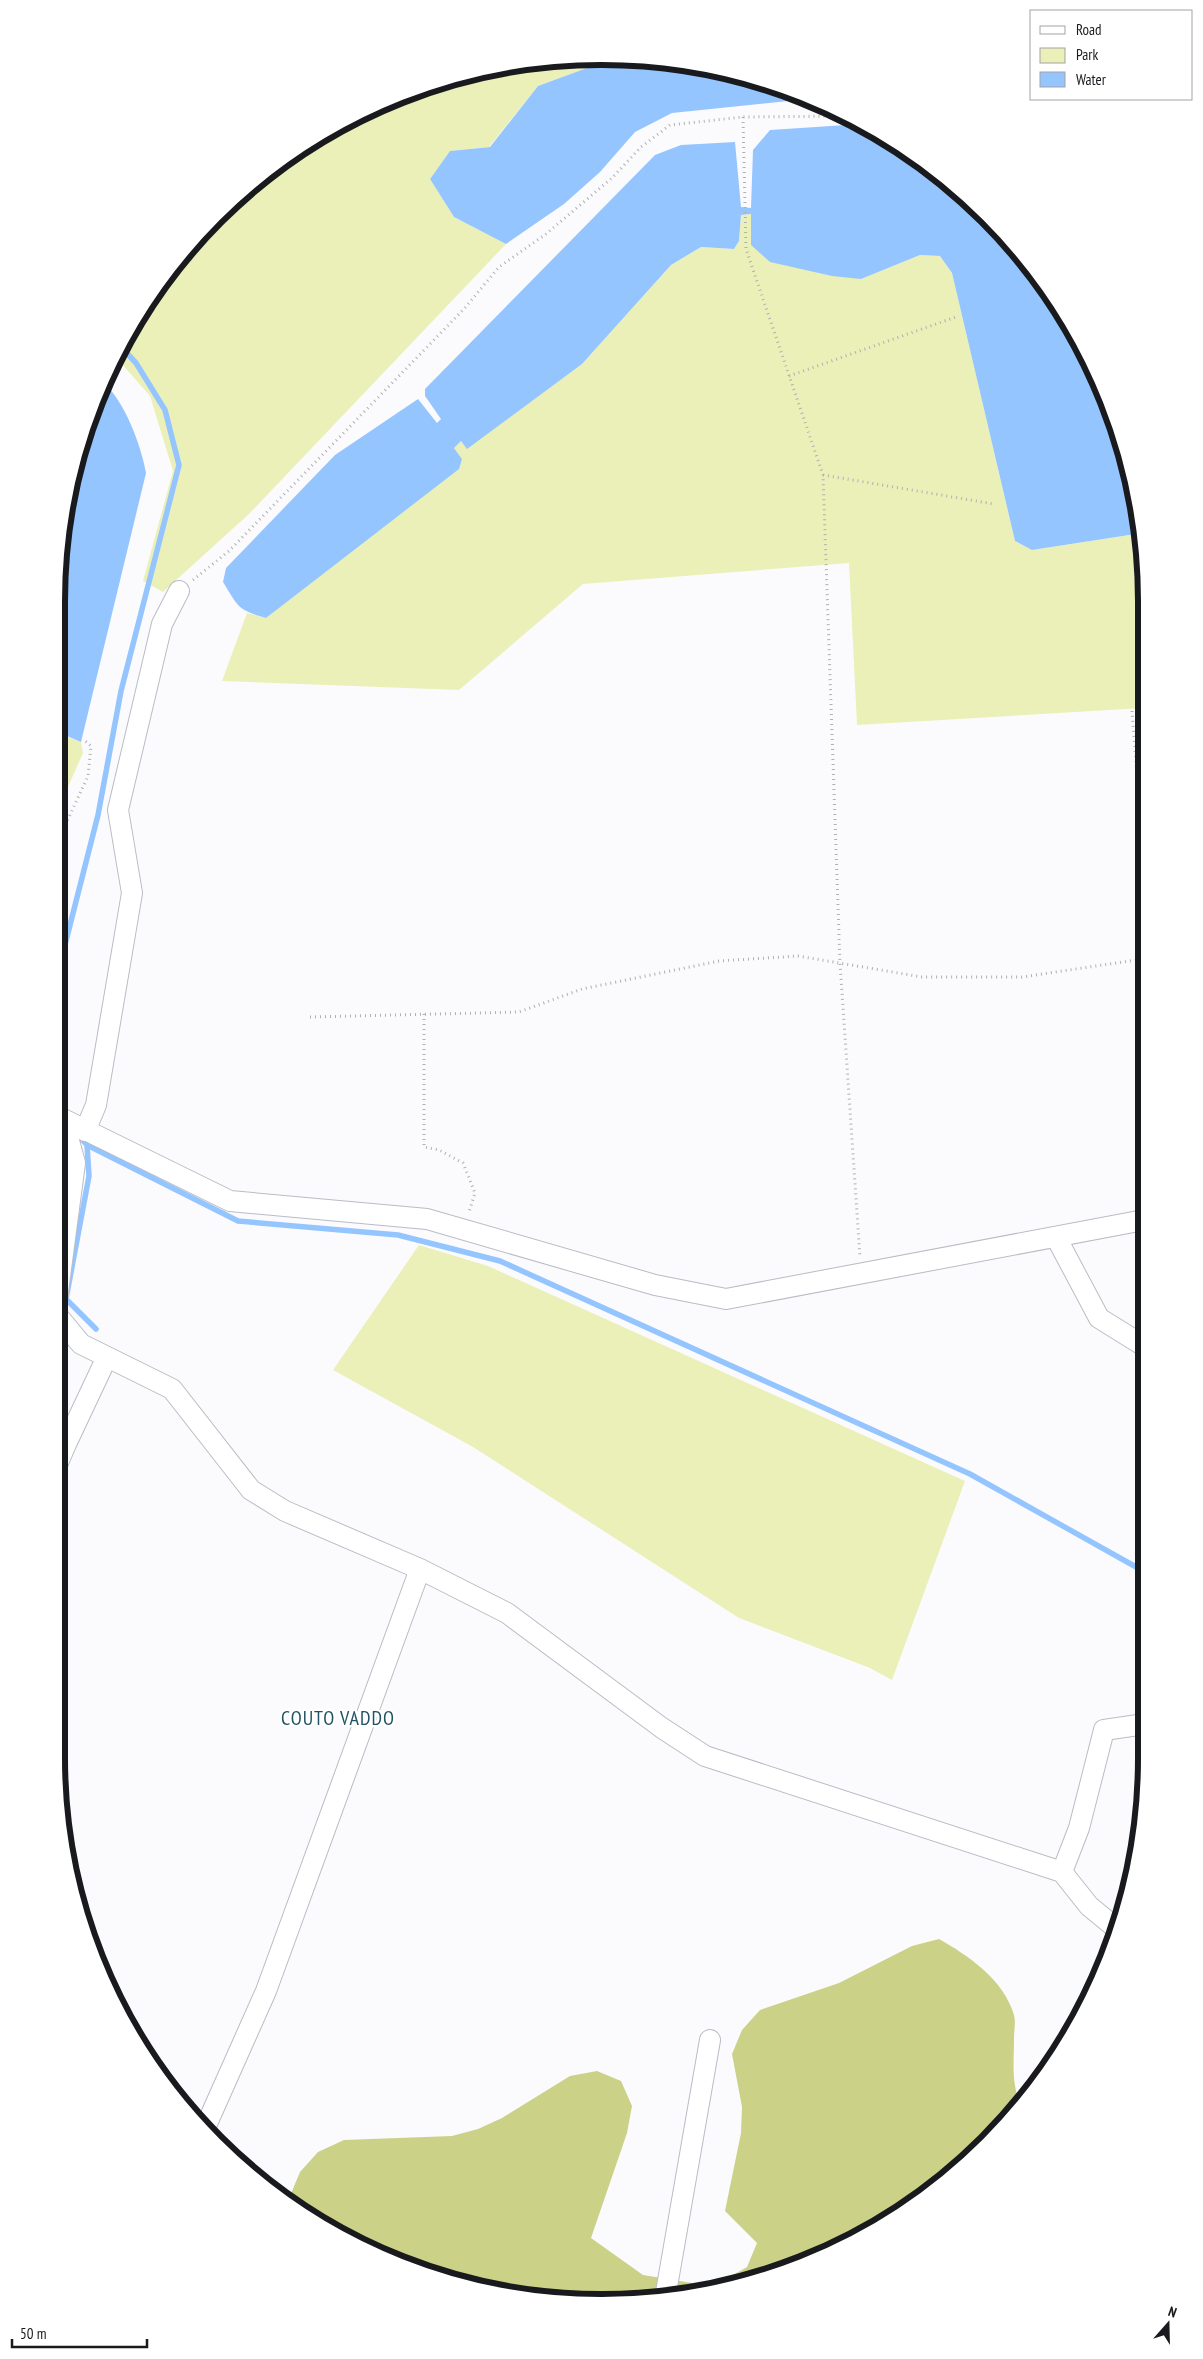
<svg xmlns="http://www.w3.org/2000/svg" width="1203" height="2359" font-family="'PT Sans Narrow',sans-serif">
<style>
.green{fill:#ebf0b8}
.forest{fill:#cbd187}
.water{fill:#95c5fe}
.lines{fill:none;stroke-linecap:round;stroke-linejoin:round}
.stream{stroke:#95c5fe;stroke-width:5.5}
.minor-casing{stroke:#babcc5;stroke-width:22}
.path{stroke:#b0b0b2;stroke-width:3;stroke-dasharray:1 4;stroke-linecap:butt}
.minor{stroke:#fff;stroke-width:20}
.labels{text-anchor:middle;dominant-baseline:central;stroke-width:4.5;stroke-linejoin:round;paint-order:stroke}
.neighbourhood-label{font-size:20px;letter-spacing:1px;fill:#215364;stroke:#fff}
.rim{fill:none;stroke:#191a1d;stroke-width:6}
</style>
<rect width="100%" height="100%" fill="#fbfbfd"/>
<!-- green -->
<path class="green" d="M614,58L538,86L489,147L450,151L430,179L454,217L506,244L249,514L163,592L143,581L173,471L150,396L115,356L169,270L242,192L329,129L426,85L530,61Z
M751,214V245L861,279L920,255L940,256L952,273L1015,541L1032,550L1142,533L1143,708L857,725L849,563L583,584L459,690L222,681L247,613L266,618L462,459L454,448L461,441L467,448L582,364L671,265L701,247L734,249L739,241L741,215Z
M57,729L60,734L81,742L83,753L57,812Z
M419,1245L488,1266L965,1481L892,1680L870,1668L739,1618L473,1447L333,1370Z"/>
<!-- forest -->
<path class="forest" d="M939,1939C969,1956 1004,1980 1014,2015C1016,2022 1014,2031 1014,2038C1014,2062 1011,2081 1020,2103L987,2143L905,2211L842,2247L743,2284L672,2298L566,2302L486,2289L477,2282L326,2224L290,2196L300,2172L318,2152L344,2140L452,2136L478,2129L502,2118L570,2076L597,2071L621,2081L632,2106L627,2133L591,2238L643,2275L698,2284L724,2280L747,2267L757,2243L725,2211L741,2133L742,2107L732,2054L742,2030L760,2010L839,1983L912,1946Z"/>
<!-- water -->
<path class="water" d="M637,57L742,75L808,99L672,113L635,132L600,172L564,204L506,244L454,217L430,179L450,151L490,147L538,86L614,58Z
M861,124L961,191L1031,271L1033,277L1038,279L1055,298L1105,393L1142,533L1032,550L1015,541L952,273L940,256L920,255L861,279L832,276L770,262L751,245V214L741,215L739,241L734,249L701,247L671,265L582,364L467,449L461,441L454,448L462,459L459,469L266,618C237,610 238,606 223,582L226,568L335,455L418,399L437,423L441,419L425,396V389L655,155L681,145L735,142L741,207L751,208L753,150L770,130Z
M104,383C125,402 141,445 146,473L81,742L60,733L57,729V566L75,461Z"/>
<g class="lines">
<!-- stream -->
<path class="stream" d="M57,976L98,815L121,691L179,465L165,410L136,363L121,347
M78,1135L87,1145L238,1221L398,1235L500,1261L970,1474L1145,1572
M87,1145L89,1176L66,1299L96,1329"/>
<defs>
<path id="minor" d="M57,1116L230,1201L427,1219L655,1285L726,1299L1144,1220
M85,1131L96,1105L132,893L118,810L162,624L179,591
M1057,1239L1099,1318L1144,1346
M57,1299L75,1163L63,1119
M57,1315L81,1344L172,1389L251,1490L285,1511L420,1569L507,1613L662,1728L705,1756L1062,1872L1089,1906L1117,1929
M57,1444H66L107,1357
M57,1465L66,1444
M1062,1872L1079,1828L1104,1730L1145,1724
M205,2128L266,1991L420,1569
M665,2298L710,2040"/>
</defs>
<!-- minor casing -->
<use href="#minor" class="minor-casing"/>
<!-- path -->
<path class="path" d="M743,117L746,249L823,475L840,963L860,1257
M789,376L956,317
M823,475L994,504
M193,580L229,551L464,309L499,267L546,234L612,178L641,147L670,125L743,117L849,116
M1132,711L1143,851
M57,843L88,776L91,746L83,739
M424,1014V1147L439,1150L463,1163L475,1193L469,1212
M310,1017L519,1012L582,989L719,961L798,956L922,977H1022L1143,959"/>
<!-- minor -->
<use href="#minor" class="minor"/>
</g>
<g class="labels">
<!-- neighbourhood labels -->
<g class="neighbourhood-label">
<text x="338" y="1718">COUTO VADDO</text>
</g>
</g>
<!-- crop -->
<path d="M0 0H1203V2359H0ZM601 65H602A536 536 0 0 1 1138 601V1758A536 536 0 0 1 602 2294H601A536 536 0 0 1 65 1758V601A536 536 0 0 1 601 65Z" fill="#fff" fill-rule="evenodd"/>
<path class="rim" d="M601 65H602A536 536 0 0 1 1138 601V1758A536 536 0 0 1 602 2294H601A536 536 0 0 1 65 1758V601A536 536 0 0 1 601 65Z"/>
<!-- legend -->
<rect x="1030" y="10" width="162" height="90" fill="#ffffff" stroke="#a3a3a5"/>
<rect x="1040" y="26" width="25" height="8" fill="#ffffff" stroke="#a3a3a5"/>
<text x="1076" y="35" font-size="15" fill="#191a1d">Road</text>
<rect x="1040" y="48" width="25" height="15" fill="#ebf0b8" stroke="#a3a3a5"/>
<text x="1076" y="60" font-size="15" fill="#191a1d">Park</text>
<rect x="1040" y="72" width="25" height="15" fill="#95c5fe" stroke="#a3a3a5"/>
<text x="1076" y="85" font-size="15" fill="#191a1d">Water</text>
<!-- north arrow -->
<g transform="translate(1168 2324) rotate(20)" stroke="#ffffff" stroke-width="4" paint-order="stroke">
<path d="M0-4L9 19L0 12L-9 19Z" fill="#191a1d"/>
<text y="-8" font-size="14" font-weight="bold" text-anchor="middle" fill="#191a1d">N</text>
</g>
<!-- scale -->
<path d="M12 2339v8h135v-8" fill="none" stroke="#191a1d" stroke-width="2.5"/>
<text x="20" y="2339" font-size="15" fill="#191a1d" stroke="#ffffff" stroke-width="4" paint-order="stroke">50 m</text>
</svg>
